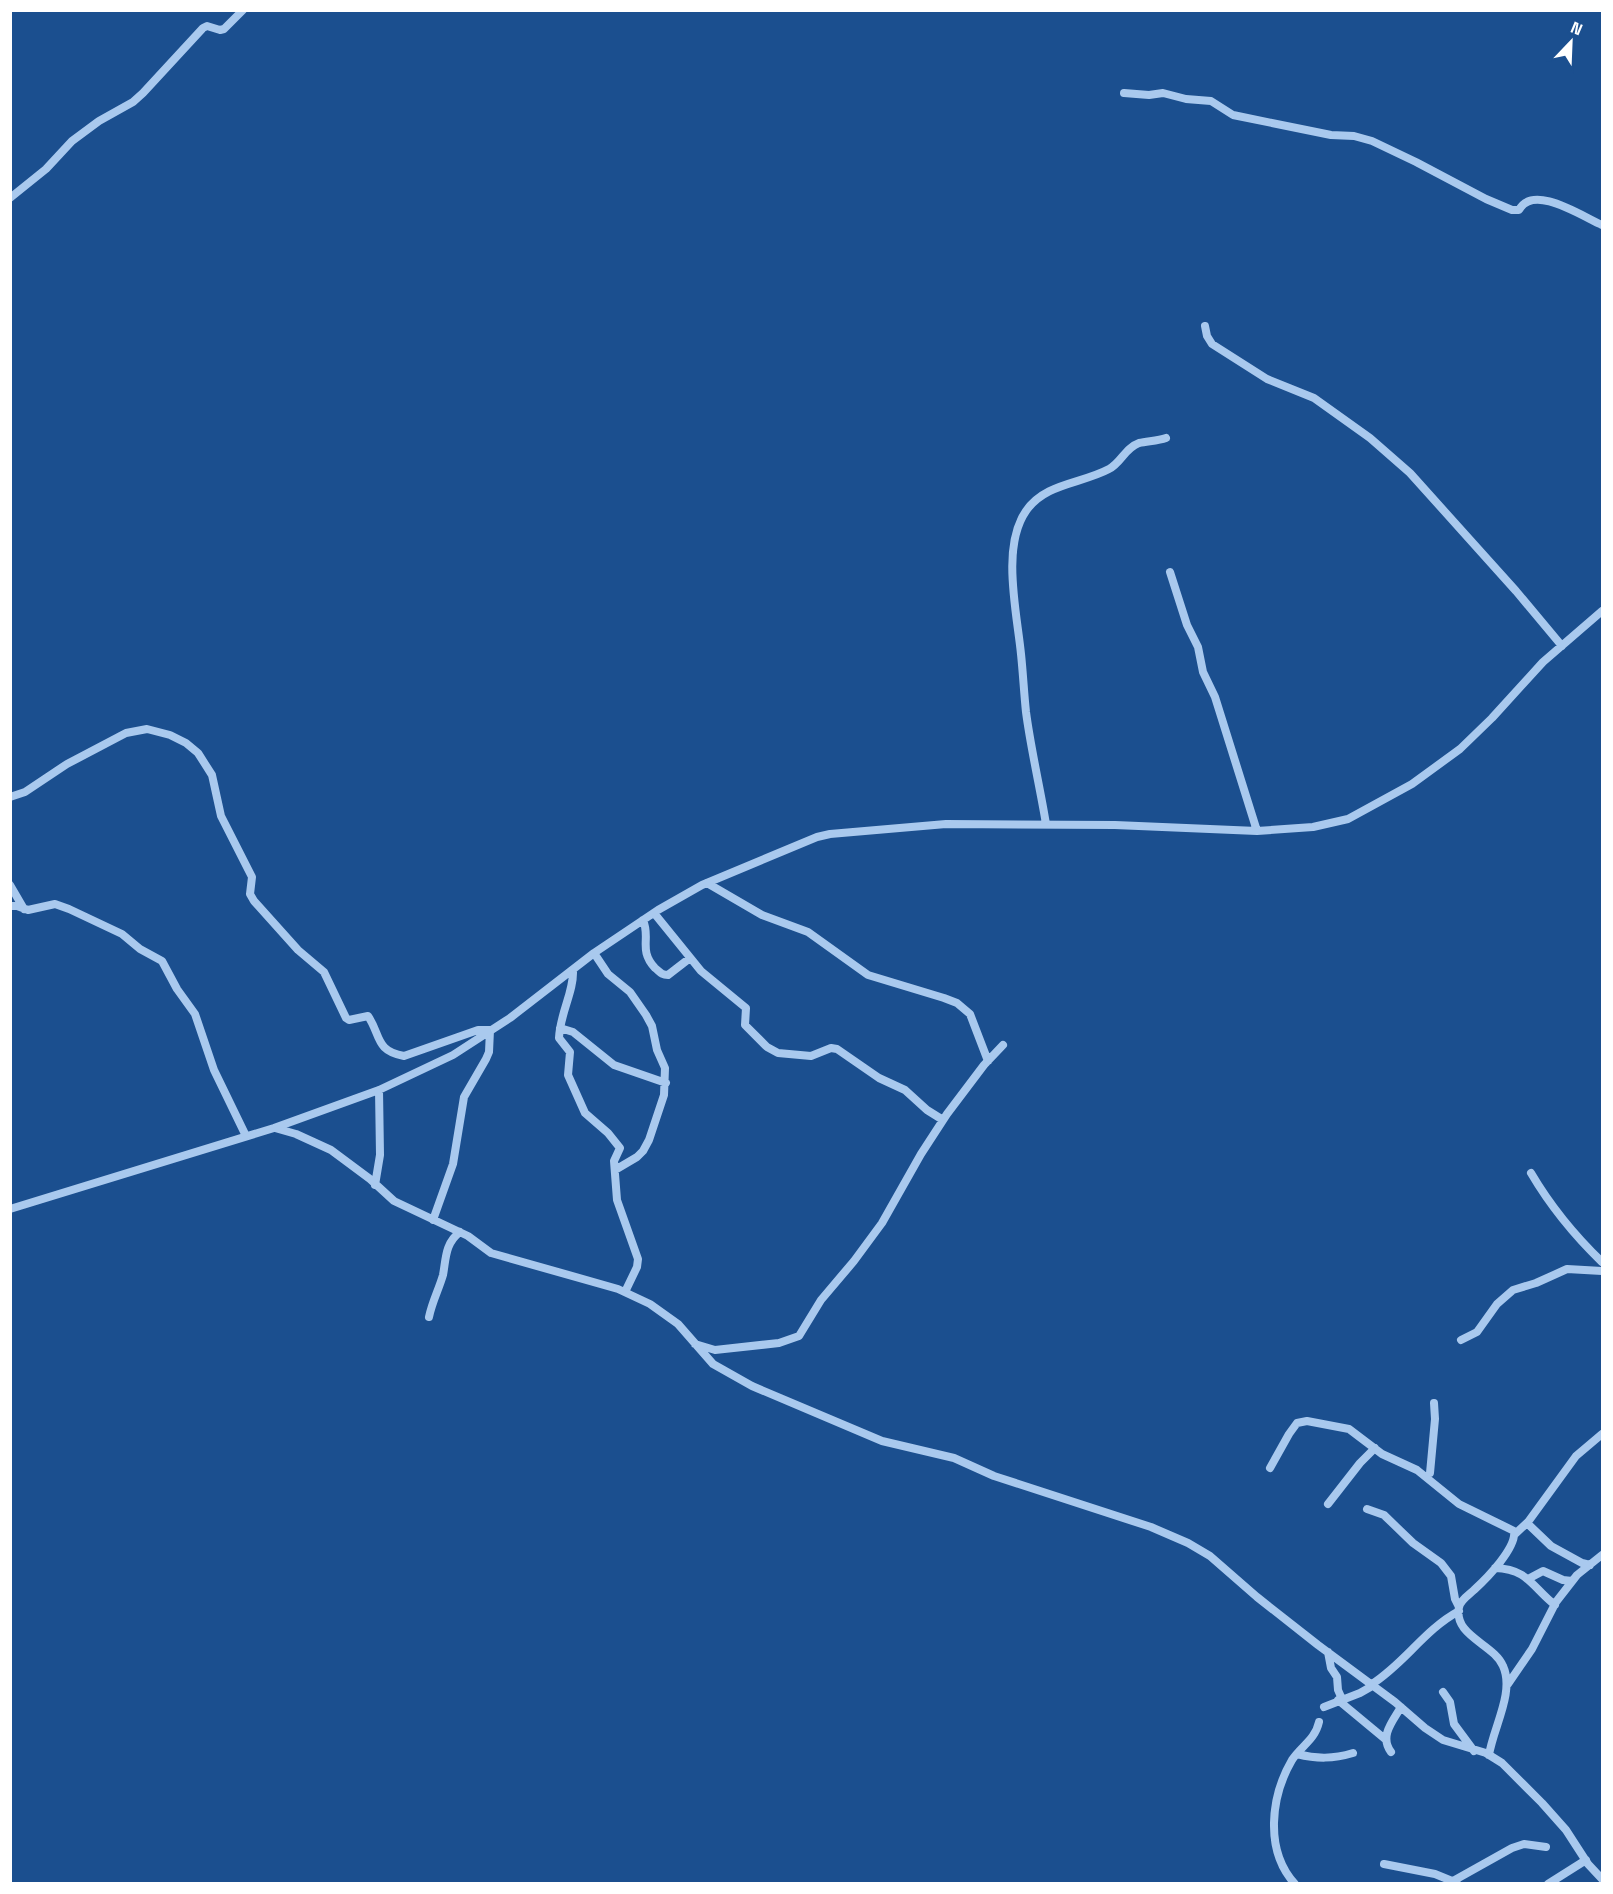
<svg xmlns="http://www.w3.org/2000/svg" width="1613" height="1894" font-family="'Space Grotesk',sans-serif">
<style>
.lines{fill:none;stroke-linecap:round;stroke-linejoin:round}
.minor{stroke:#a9c9ee;stroke-width:8}
</style>
<rect width="100%" height="100%" fill="#1b4f8f"/>
<g class="lines">
<!-- minor -->
<path class="minor" d="M1124,93L1149,95L1163,93L1186,99L1211,101L1233,115L1331,135L1354,136L1372,141L1416,162L1486,199L1512,210H1519C1533,183 1583,217 1602,225
M10,198L46,169L72,141L99,121L133,102L143,93L203,28L207,26L220,30L224,29L243,10
M1205,326L1207,336L1212,344L1267,379L1314,398L1370,438L1410,473L1516,591L1562,646
M1170,572L1187,625L1198,647L1203,672L1215,697L1257,831
M10,797L25,792L67,764L126,733L147,729L170,735L186,743L198,753L212,775L221,816L252,877L250,894L254,901L298,950L324,972L346,1018L349,1020L368,1016C381,1035 375,1051 404,1056L478,1030H490L489,1052L486,1059L464,1097L453,1164L433,1220
M1046,824C1040,787 1031,750 1026,712C1024,693 1023,673 1021,654C1017,613 1001,547 1026,511C1045,483 1081,484 1109,469C1121,463 1125,448 1139,443C1148,441 1158,441 1166,438
M707,883L762,915L808,932L868,975L944,998L957,1003L970,1014L988,1061
M10,885L24,909
M10,906H17L28,910L55,904L69,909L122,934L140,949L162,961L177,989L195,1014L214,1070L246,1136
M654,913L701,971L746,1008L745,1025L767,1047L778,1053L811,1056L831,1048L837,1049L879,1078L905,1090L927,1110L943,1120
M643,920C651,938 638,950 655,968C660,972 661,975 668,975L690,958
M594,953L608,974L630,992L646,1015L652,1026L657,1050L665,1068L664,1095L649,1140L643,1151L637,1157L615,1170
M573,970C574,992 560,1013 559,1038L570,1052L568,1075L585,1113L608,1133L620,1148L614,1161L617,1200L638,1259L637,1267L625,1292
M560,1028L573,1032L614,1065L666,1083
M275,1128L296,1134L331,1150L370,1179L394,1201L468,1236L491,1253L618,1289L650,1304L678,1324L713,1364L752,1386L882,1441L954,1458L994,1476L1151,1527L1188,1543L1210,1556L1257,1597L1318,1645L1395,1702L1425,1728L1443,1740L1486,1753L1502,1763L1542,1803L1566,1830L1588,1864L1602,1879
M1531,1173C1551,1207 1574,1235 1602,1262
M375,1185L380,1155L379,1090
M10,1209L274,1128L379,1090L453,1055L510,1018L594,953L658,910L702,885L817,837L830,834L946,824L1115,825L1257,831L1313,827L1348,819L1412,784L1460,749L1492,718L1543,662L1602,611
M429,1317C432,1302 439,1289 443,1275C446,1259 445,1243 460,1232
M1461,1340L1477,1332L1497,1304L1513,1290L1536,1283L1567,1269L1602,1271
M695,1344L715,1350L779,1343L799,1336L821,1300L854,1261L882,1223L921,1154L947,1114L984,1065L1003,1045
M1270,1468L1289,1434L1297,1423L1307,1421L1349,1429L1382,1454L1417,1470L1459,1504L1514,1531C1517,1548 1486,1579 1474,1590C1469,1595 1461,1599 1459,1607C1453,1636 1494,1644 1503,1666C1515,1692 1493,1728 1489,1755
M1430,1473L1435,1419L1434,1403
M1328,1504L1360,1463L1375,1448
M1367,1509L1384,1515L1413,1543L1441,1563L1451,1576L1455,1599L1459,1607
M1527,1523L1551,1546L1582,1563L1590,1565
M1515,1534L1528,1522L1576,1456L1602,1434
M1495,1568C1528,1569 1532,1587 1555,1605
M1528,1579L1543,1571L1563,1580L1572,1581
M1328,1652L1331,1668L1337,1677L1338,1690L1342,1699
M1372,1684C1405,1663 1424,1630 1459,1611
M1508,1684L1532,1649L1556,1602L1577,1575L1602,1555
M1443,1692L1450,1702L1454,1724L1474,1751
M1338,1700L1385,1739
M1324,1707L1360,1693L1374,1685
M1391,1752C1379,1736 1393,1721 1401,1707
M1297,1754C1317,1759 1333,1759 1353,1753
M1384,1864L1435,1874L1457,1883
M1453,1881L1512,1848L1524,1844L1546,1847
M1295,1884C1264,1850 1271,1796 1292,1760C1301,1746 1315,1740 1319,1722
M1548,1884L1586,1860"/>
</g>
<!-- border -->
<rect width="1613" height="1894" fill="none" stroke="#ffffff" stroke-width="24"/>
<!-- north arrow -->
<g transform="translate(1571 42) rotate(23)" stroke="#1b4f8f" stroke-width="4.5" paint-order="stroke">
<path d="M0-4.5L10 22L0 15L-10 22Z" fill="#ffffff"/>
<text y="-9" font-size="16" font-weight="bold" text-anchor="middle" fill="#ffffff">N</text>
</g>
</svg>
